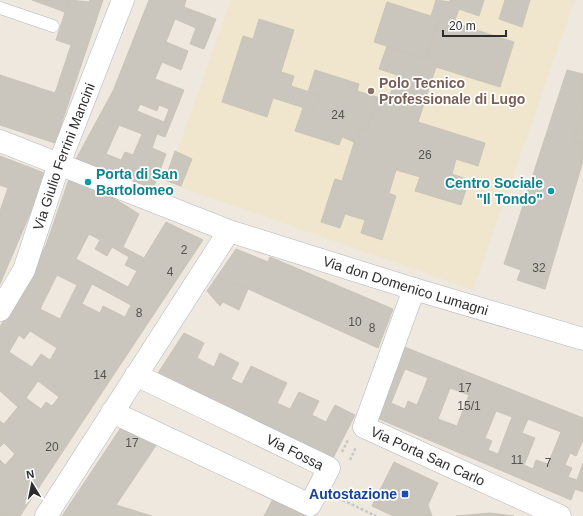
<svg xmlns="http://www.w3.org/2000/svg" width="583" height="516" font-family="Arial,sans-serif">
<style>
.education{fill:#f0e6ce}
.building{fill:#cac6bd;stroke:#cac4b8;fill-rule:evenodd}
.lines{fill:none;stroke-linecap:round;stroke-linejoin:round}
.lane-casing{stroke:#b3b5c0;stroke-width:13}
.street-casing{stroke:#b3b5c0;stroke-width:23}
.path{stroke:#c8c8c8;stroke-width:2.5;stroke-dasharray:3 2;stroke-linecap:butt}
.lane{stroke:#fff;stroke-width:12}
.street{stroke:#fff;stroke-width:22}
.education-dot{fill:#8d6e63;stroke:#fff;stroke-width:1.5}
.culture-dot{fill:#0f9aa8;stroke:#fff;stroke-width:1.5}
.transit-dot{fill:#1a4fb4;stroke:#fff;stroke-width:1.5}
.labels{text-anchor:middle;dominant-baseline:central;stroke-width:3.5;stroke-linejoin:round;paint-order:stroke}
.number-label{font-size:12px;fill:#545351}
.education-label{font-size:14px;font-weight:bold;fill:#785e54;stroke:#fff;text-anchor:start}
.street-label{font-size:14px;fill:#2d2d2d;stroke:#fff}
.culture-label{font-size:14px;font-weight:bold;fill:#0d838f;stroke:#fff;text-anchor:start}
.transit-label{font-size:14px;font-weight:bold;fill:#164399;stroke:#fff;text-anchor:end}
</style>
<rect width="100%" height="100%" fill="#eee8df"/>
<!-- education -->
<path class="education" d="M231,0H575L473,290L166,182Z"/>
<!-- building -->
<path class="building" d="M32,0H69L65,12Z
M69,0L89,2L90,0H103L55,143L0,125V75L55,93L71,45L56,40Z
M149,0H186L184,7L216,19L204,49L190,44L196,28L175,19L166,42L188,51L181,70L162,62L155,79L184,90L165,137L157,134L152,148L166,154L152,192H104L139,214L123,247L144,258L166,222L203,240L20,516H0V460L5,465L15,454L4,443L0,447V421L4,424L18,407L0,391V327L46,245L76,159L113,91ZM140,104L157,111L159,105L169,109L164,122L137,111ZM119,125L142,134L133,155L125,152L121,160L106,154ZM89,234L100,240L95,249L107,256L112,247L129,257L125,265L137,271L128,287L76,259ZM57,275L77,285L60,319L40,309ZM92,284L131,305L125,317L103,306L100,313L82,304ZM30,331L57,348L50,360L41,354L32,367L9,352L19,335L24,339ZM38,381L59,397L52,406L46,402L41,409L26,398Z
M436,0L450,2V0H484L479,16L459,9L454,23L514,42L500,87L436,67L418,122L485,143L478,166L456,159L452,174L469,180L461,205L415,191L420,177L396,170L389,193L396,196L382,240L361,233L365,220L345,214L340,228L321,222L335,179L342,181L359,127L367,130L377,97L388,101L397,75L379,69L387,46L427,59L440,19L431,16Z
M505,0H530L522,27L499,19Z
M387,2L440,19L427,59L374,42Z
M259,19L294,30L281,72L294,76L291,86L319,95L314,111L273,98L267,117L222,102L243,36L253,39Z
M315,70L359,84L357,91L377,97L367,130L359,127L354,142L342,137L339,145L295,131L303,108L314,111L319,95L308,92Z
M567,70L583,74L578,90L583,91V109L573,140L583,144V161L545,289L517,280L521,270L504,264Z
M583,74V91L578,90Z
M583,109V144L573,140Z
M175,151L192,159L181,186L165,180Z
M0,156L47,174L0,284V211L8,188L0,185Z
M236,249L268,262L270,257L393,309L378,348L235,283L220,306L207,291Z
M235,283L248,289L239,310L223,302Z
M184,333L204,343L197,358L214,367L220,353L239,363L231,379L242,384L251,366L287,383L277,403L290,409L299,392L319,401L312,415L326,422L335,405L355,415L332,460L158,373Z
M402,346L583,418V440L576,456L570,453L565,465L572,468L568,477L577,480L583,463V492L575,489L571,500L377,418ZM405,369L428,378L417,405L408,401L405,409L391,403ZM450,388L469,395L457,426L438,419ZM496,411L512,417L498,454L488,450L492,441L485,438ZM528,419L561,432L548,464L536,460L533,469L524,465L535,438L522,433Z
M122,426L157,444L116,505L152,516H62Z
M394,462L438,483L428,505L432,516H393L372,506Z
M275,495L309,512L307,516H264Z
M490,513L514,516H456Z"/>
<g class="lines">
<defs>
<path id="lane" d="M0,8L53,26"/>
<g id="street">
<path id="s1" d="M0,141L229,231L414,289L583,339"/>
<path id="s2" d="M414,289L364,427L560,516"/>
<path id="s3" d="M0,310L24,270L59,164L123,0"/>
<path d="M112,412L310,505L329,468L136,375"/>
<path d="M46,516L229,231"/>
</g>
</defs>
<!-- lane casing -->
<use href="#lane" class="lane-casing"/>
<!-- street casing -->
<use href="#street" class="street-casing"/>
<!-- path -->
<path class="path" d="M342,452L348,440
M350,460L356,447
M338,498L376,516"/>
<!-- lane -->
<use href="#lane" class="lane"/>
<!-- street -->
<use href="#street" class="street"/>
</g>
<!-- markers -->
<circle class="education-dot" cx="371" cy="91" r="4"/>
<g class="culture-dot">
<circle cx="88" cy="182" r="4"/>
<circle cx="551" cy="191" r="4"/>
</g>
<rect class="transit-dot" x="401" y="490" width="8" height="8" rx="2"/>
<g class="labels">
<!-- number labels -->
<g class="number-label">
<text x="338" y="115">24</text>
<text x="425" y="155">26</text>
<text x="184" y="250">2</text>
<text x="539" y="268">32</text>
<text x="170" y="272">4</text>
<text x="139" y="313">8</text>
<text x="355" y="322">10</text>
<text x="372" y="328">8</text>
<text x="100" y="375">14</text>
<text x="465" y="388">17</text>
<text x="469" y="406">15/1</text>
<text x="132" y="443">17</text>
<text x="52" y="447">20</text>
<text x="517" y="460">11</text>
<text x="548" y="463">7</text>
</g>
<!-- education labels -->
<g class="education-label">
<text x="379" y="83">Polo Tecnico<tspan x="379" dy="16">Professionale di Lugo</tspan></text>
</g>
<!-- street labels -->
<g class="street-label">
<text stroke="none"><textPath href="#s3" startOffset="167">Via Giulio Ferrini Mancini</textPath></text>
<text stroke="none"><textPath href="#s1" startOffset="431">Via don Domenico Lumagni</textPath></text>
<text transform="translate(295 452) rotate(27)">Via Fossa</text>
<text stroke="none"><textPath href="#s2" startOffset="217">Via Porta San Carlo</textPath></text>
</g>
<!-- culture labels -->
<g class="culture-label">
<text x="96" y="174">Porta di San<tspan x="96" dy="16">Bartolomeo</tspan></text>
<text x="543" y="183" text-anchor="end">Centro Sociale<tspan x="543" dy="16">"Il Tondo"</tspan></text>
</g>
<!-- transit labels -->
<g class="transit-label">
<text x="397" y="494">Autostazione</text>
</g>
</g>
<!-- north arrow -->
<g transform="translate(32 484) rotate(350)" stroke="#ffffff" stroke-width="3" paint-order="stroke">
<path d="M0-3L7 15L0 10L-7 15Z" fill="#2d2d2d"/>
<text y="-6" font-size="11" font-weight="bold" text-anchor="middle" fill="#2d2d2d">N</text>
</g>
<!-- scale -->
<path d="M443 30v6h63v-6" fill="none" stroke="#2d2d2d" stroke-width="2"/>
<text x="449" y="30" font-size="12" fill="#2d2d2d" stroke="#ffffff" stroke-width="3" paint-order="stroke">20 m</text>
</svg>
